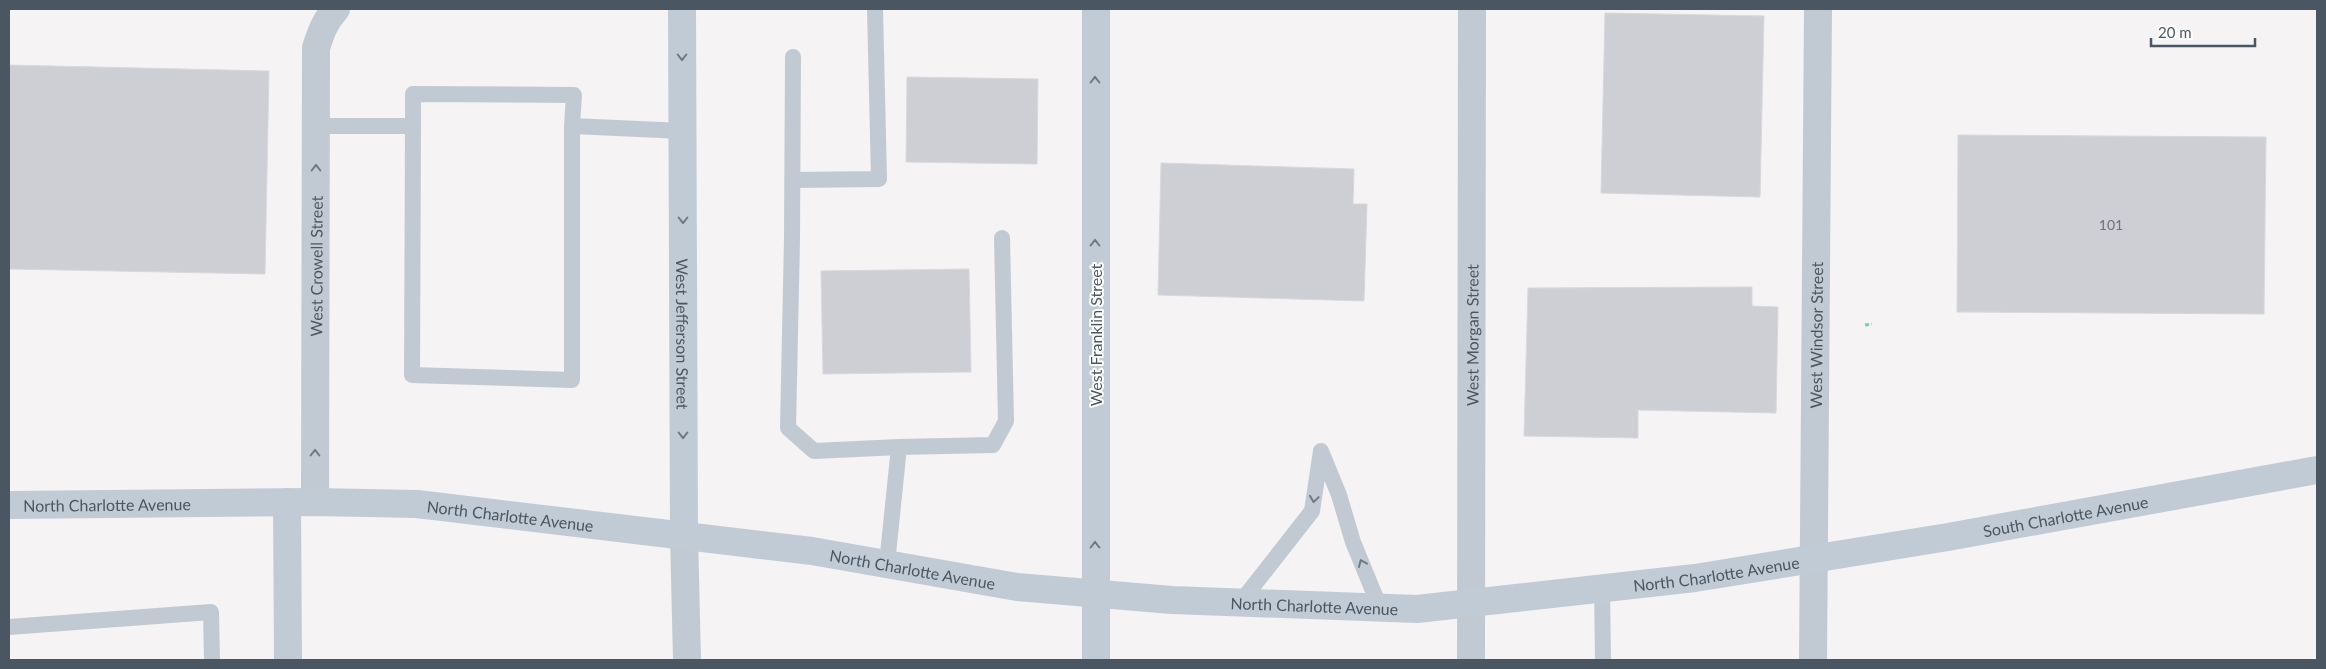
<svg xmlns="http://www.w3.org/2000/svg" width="2326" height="669" font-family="Lato,sans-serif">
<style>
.building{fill:#cdcfd5;stroke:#d7d9de}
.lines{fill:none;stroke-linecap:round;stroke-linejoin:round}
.path{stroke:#7ad0a6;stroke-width:3;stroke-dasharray:4 2.5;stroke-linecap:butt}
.lane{stroke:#c1cad2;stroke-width:16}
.street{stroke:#c1cad2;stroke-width:28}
.secondary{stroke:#c1cbd6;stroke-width:28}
.oneway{stroke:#6e7984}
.oneway2{stroke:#6e7983}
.labels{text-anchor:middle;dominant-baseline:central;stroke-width:4;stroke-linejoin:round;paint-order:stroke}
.number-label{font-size:14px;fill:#6b747e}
.street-label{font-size:16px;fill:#4a5661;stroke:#fff}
</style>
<rect width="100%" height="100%" fill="#f5f3f3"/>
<!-- building -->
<path class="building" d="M1605,13L1764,16L1760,197L1601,193Z
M9,65L269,71L265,274L9,269Z
M907,77L1038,79L1037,164L906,162Z
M1958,135L2266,137L2264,314L1957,312Z
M1161,163L1354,169L1353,204H1367L1364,301L1158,295Z
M969,269L971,372L823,374L821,271Z
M1752,287V306L1778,307L1776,413L1638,410V438L1524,436L1528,288Z"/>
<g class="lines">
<!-- path -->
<path class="path" d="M1865,325L1872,324"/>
<!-- lane -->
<path class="lane" d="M793,57L792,239L788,428L814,451L899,447
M316,126H413L412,375L572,380V126L683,131
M413,126V94L574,95L572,126
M793,180L879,179L875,9
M1321,451L1339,495L1353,542L1380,608
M887,564L899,447L993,445L1006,421L1002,238
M1602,588L1603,660
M1240,603L1312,511L1321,451
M9,627L211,612L212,660"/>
<!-- street -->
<g class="street">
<path id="s1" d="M315,502L316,48C321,32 325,21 336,9"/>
<path d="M684,535L687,660"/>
<path id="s2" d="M1471,660L1472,9"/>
<path id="s3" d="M1813,660L1818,9"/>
</g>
<!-- secondary -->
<g class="secondary">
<path id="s4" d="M682,9L684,535"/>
<path d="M1096,9V660"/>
<path d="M287,502L288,660"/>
<path id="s5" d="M9,505L315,502L417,504L812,551L1017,587L1172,600L1417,609L1695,578L1948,537L2317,470"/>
</g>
</g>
<!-- one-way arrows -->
<defs><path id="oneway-chevron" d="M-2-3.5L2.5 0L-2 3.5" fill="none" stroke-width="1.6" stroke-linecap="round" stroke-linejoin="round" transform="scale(1.25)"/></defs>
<g class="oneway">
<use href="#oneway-chevron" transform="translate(682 57) rotate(90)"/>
<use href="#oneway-chevron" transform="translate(1095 80) rotate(-90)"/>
<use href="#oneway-chevron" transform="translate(683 220) rotate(90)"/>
<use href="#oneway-chevron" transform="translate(1095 243) rotate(-90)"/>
<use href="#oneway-chevron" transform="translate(683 435) rotate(90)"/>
<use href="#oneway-chevron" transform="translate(1095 545) rotate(-90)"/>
</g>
<g class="oneway2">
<use href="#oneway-chevron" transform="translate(316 168) rotate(-90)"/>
<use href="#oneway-chevron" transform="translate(315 453) rotate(-90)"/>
<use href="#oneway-chevron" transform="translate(1314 499) rotate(98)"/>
<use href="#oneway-chevron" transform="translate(1362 563) rotate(-113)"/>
</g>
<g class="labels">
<!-- number labels -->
<g class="number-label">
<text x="2111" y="224">101</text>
</g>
<!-- street labels -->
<g class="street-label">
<text stroke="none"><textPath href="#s1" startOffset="236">West Crowell Street</textPath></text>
<text stroke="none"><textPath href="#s3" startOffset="325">West Windsor Street</textPath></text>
<text stroke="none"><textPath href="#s4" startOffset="325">West Jefferson Street</textPath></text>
<text transform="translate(1095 335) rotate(-90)">West Franklin Street</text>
<text stroke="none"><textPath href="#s2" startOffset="325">West Morgan Street</textPath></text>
<text stroke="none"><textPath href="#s5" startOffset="98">North Charlotte Avenue</textPath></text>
<text stroke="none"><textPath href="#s5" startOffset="502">North Charlotte Avenue</textPath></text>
<text stroke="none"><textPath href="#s5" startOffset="2070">South Charlotte Avenue</textPath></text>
<text stroke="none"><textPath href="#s5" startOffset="908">North Charlotte Avenue</textPath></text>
<text stroke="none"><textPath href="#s5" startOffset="1716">North Charlotte Avenue</textPath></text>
<text stroke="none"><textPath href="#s5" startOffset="1312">North Charlotte Avenue</textPath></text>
</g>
</g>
<!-- border -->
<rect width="2326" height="669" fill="none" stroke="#4a5661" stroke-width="20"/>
<!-- scale -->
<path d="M2151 38v8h104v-8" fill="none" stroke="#4a5661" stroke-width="2.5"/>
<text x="2158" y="38" font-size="15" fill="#4a5661" stroke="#ffffff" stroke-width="4" paint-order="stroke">20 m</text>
</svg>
